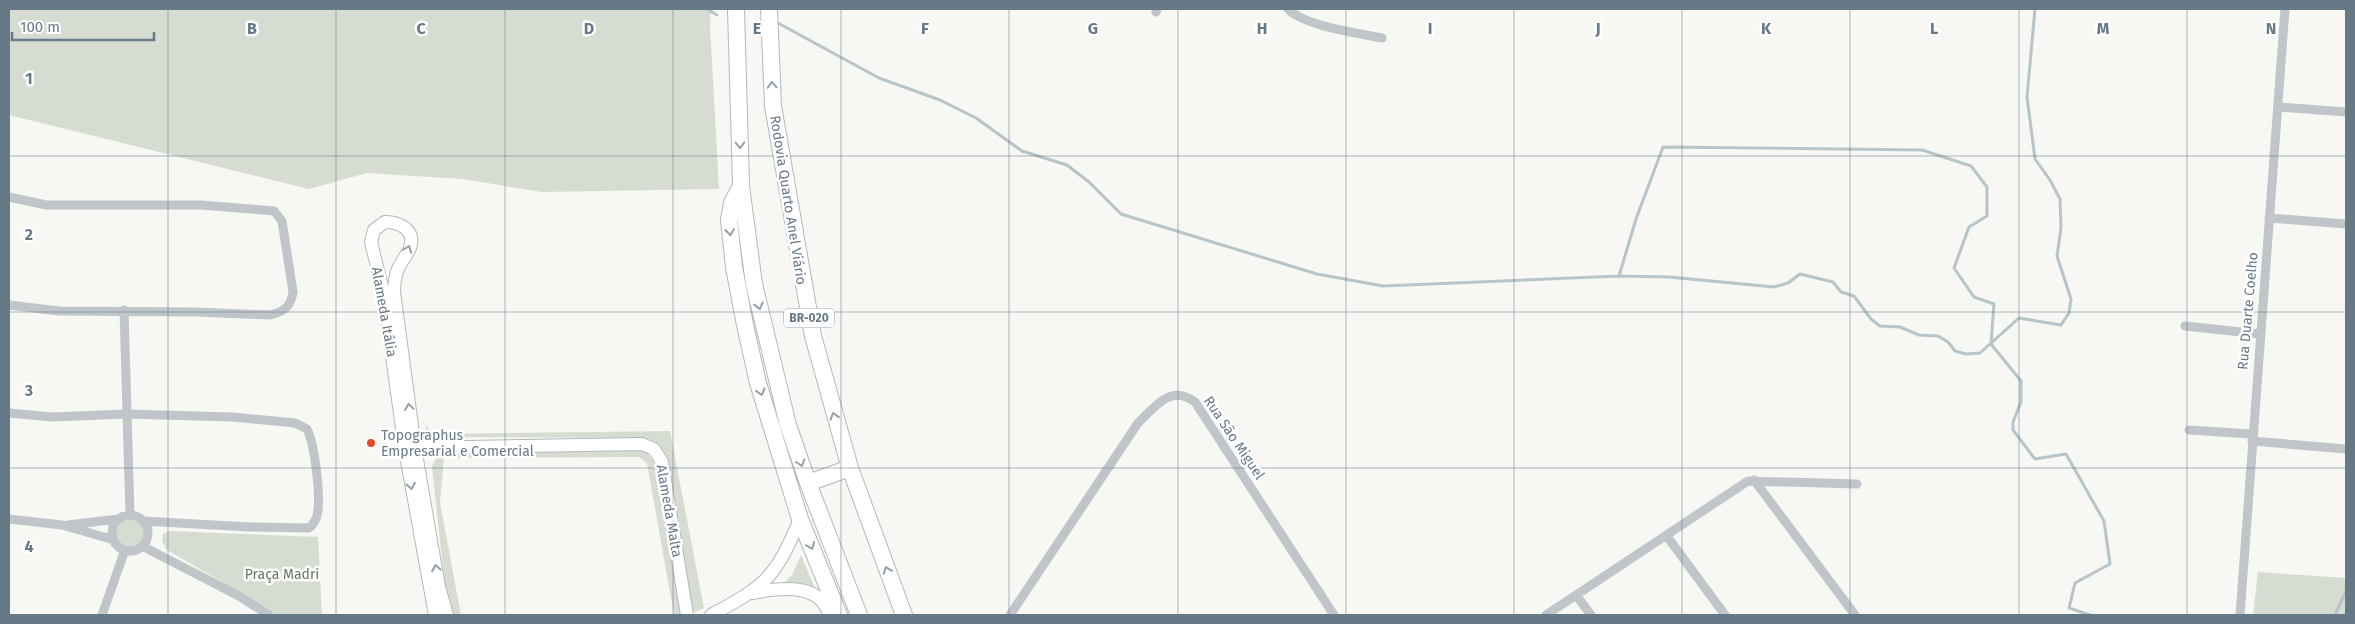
<svg xmlns="http://www.w3.org/2000/svg" width="2355" height="624" font-family="'Fira Sans',sans-serif">
<style>
.green{fill:#d7dcd3}
.lines{fill:none;stroke-linecap:round;stroke-linejoin:round}
.stream{stroke:#b7c4c8;stroke-width:3}
.secondary-casing{stroke:#b3b9bd;stroke-width:14}
.highway-casing{stroke:#b4b8bb;stroke-width:18}
.street{stroke:#c0c5c9;stroke-width:9}
.secondary{stroke:#fff;stroke-width:12}
.highway{stroke:#fff;stroke-width:16}
.oneway{stroke:#94a1aa}
.grid{fill:none;stroke:#667986;stroke-width:1;stroke-opacity:0.55}
.poi-dot{fill:#e74b25;stroke:#fff;stroke-width:2}
.labels{text-anchor:middle;dominant-baseline:central;stroke-width:5;stroke-linejoin:round;paint-order:stroke}
.shield{fill:#fff;stroke:#94a1aa;stroke-width:1}
.shield-label{font-size:12px;font-weight:bold;fill:#667986}
.street-label{font-size:14px;fill:#667986;stroke:#fff}
.poi-label{font-size:14px;fill:#667986;stroke:#fff;text-anchor:start}
.park-label{font-size:14px;fill:#667861;stroke:#fff}
.grid-label{font-size:16px;text-anchor:middle;font-weight:bold;fill:#667986;stroke:#fff;stroke-width:5;stroke-linejoin:round;paint-order:stroke}
</style>
<rect width="100%" height="100%" fill="#f7f7f4"/>
<!-- green -->
<path class="green" d="M9,9H711L710,26L719,189L542,192L462,179L367,173L309,189L9,115Z
M425,425L435,434L670,431L704,608L695,612L692,609L667,460C662,446 658,440 643,438L436,437L427,433Z
M641,450L647,453L655,464L681,615H674L647,463L639,457L444,458L440,503L461,615H450L447,605L432,467L436,457L441,454Z
M115 533a15 15 0 1 1 30 0a15 15 0 1 1-30 0Z
M169,531L318,537L322,615H275L260,604L167,550L162,541L163,534Z
M801,555L817,593L782,589L785,582L792,575Z
M2258,572L2346,578V615H2253Z"/>
<g class="lines">
<!-- stream -->
<path class="stream" d="M707,9L717,15
M778,23L879,78L940,100L976,118L1022,151L1067,165L1089,182L1121,214L1317,274L1383,286L1619,276L1669,277L1774,287L1788,283L1800,274L1833,282L1841,292L1854,296L1871,319L1880,326L1900,327L1919,335L1938,336L1948,342L1955,351L1966,354L1980,353L2019,318L2061,325L2069,313L2071,299L2057,256L2061,228L2060,199L2050,180L2035,159L2027,97L2035,9
M1619,276L1636,219L1663,147L1922,150L1971,166L1987,187V216L1969,227L1954,268L1974,297L1994,304L1991,344L2021,381V402L2013,422V430L2035,459L2066,454L2104,521L2110,564L2075,583L2069,608L2090,615
M2335,615L2346,591"/>
<defs>
<path id="secondary" d="M407,450L415,448L642,444L654,449L662,462L687,615
M753,593C779,588 821,582 829,615
M435,615L405,450L383,291L371,242L374,230L385,222C400,222 416,230 410,248C407,255 401,262 398,269C395,277 394,284 394,292L415,448L439,587L447,615
M711,615C767,585 775,578 800,519"/>
<path id="highway" d="M736,9L741,186L754,284L788,425L808,483L859,615
M769,9L773,106L813,336L850,468L904,615
M741,186L732,203L729,220L734,267L745,325L758,383L800,519L839,615
M808,483L850,468"/>
</defs>
<!-- secondary casing -->
<use href="#secondary" class="secondary-casing"/>
<!-- highway casing -->
<use href="#highway" class="highway-casing"/>
<!-- street -->
<path class="street" d="M1288,9C1304,26 1358,33 1382,38
M1156,12L1157,9
M2278,107L2346,112
M9,197L46,205H201L274,211L282,221L293,292C291,307 283,312 270,315L197,312L59,311L9,305
M2269,218L2346,224
M124,310L130,515
M2185,326L2260,334
M9,413L52,417L127,414L232,417L295,423L307,429C315,445 320,493 318,511C317,518 314,524 309,528L249,527L143,521
M2189,430L2252,434
M2252,441L2346,449
M1754,480L1855,615
M112 533a18 18 0 1 1 36 0a18 18 0 1 1-36 0Z
M9,519L62,525L114,540
M68,525L118,519
M1666,535L1725,615
M142,546L237,595L269,615
M1576,595L1591,615
M102,615L125,550
M1010,615L1138,423C1156,406 1170,384 1195,402L1334,615
M1546,615L1748,481L1857,484
M2240,615L2285,9"/>
<!-- secondary -->
<use href="#secondary" class="secondary"/>
<!-- highway -->
<use href="#highway" class="highway"/>
</g>
<!-- one-way arrows -->
<defs><path id="oneway-chevron" d="M-2-3.5L2.5 0L-2 3.5" fill="none" stroke-width="1.6" stroke-linecap="round" stroke-linejoin="round" transform="scale(1.25)"/></defs>
<g class="oneway">
<use href="#oneway-chevron" transform="translate(772 85) rotate(-93)"/>
<use href="#oneway-chevron" transform="translate(740 145) rotate(88)"/>
<use href="#oneway-chevron" transform="translate(730 232) rotate(84)"/>
<use href="#oneway-chevron" transform="translate(408 249) rotate(-69)"/>
<use href="#oneway-chevron" transform="translate(759 306) rotate(76)"/>
<use href="#oneway-chevron" transform="translate(761 392) rotate(73)"/>
<use href="#oneway-chevron" transform="translate(409 407) rotate(-98)"/>
<use href="#oneway-chevron" transform="translate(834 416) rotate(-107)"/>
<use href="#oneway-chevron" transform="translate(801 463) rotate(72)"/>
<use href="#oneway-chevron" transform="translate(411 486) rotate(80)"/>
<use href="#oneway-chevron" transform="translate(811 546) rotate(69)"/>
<use href="#oneway-chevron" transform="translate(436 568) rotate(-100)"/>
<use href="#oneway-chevron" transform="translate(887 570) rotate(-110)"/>
</g>
<!-- grid -->
<path class="grid" d="M168,9V615M336,9V615M505,9V615M673,9V615M841,9V615M1009,9V615M1178,9V615M1346,9V615M1514,9V615M1682,9V615M1850,9V615M2019,9V615M2187,9V615M9,156H2346M9,312H2346M9,468H2346"/>
<!-- markers -->
<circle class="poi-dot" cx="371" cy="443" r="5"/>
<g class="labels">
<!-- shield labels -->
<rect class="shield" x="784" y="308.5" width="50" height="19" rx="4"/>
<g class="shield-label">
<text x="809" y="318">BR-020</text>
</g>
<!-- street labels -->
<g class="street-label">
<text transform="translate(788 200) rotate(81)">Rodovia Quarto Anel Viário</text>
<text transform="translate(2248 311) rotate(-85)">Rua Duarte Coelho</text>
<text transform="translate(384 312) rotate(80)">Alameda Itália</text>
<text transform="translate(1234 438) rotate(56)">Rua São Miguel</text>
<text transform="translate(669 511) rotate(80)">Alameda Malta</text>
</g>
<!-- poi labels -->
<g class="poi-label">
<text x="381" y="435">Topographus<tspan x="381" dy="16">Empresarial e Comercial</tspan></text>
</g>
<!-- park labels -->
<g class="park-label">
<text x="282" y="574">Praça Madri</text>
</g>
</g>
<g class="grid-label">
<text x="252" y="34">B</text>
<text x="421" y="34">C</text>
<text x="589" y="34">D</text>
<text x="757" y="34">E</text>
<text x="925" y="34">F</text>
<text x="1093" y="34">G</text>
<text x="1262" y="34">H</text>
<text x="1430" y="34">I</text>
<text x="1598" y="34">J</text>
<text x="1766" y="34">K</text>
<text x="1934" y="34">L</text>
<text x="2103" y="34">M</text>
<text x="2271" y="34">N</text>
<text x="29" y="84">1</text>
<text x="29" y="240">2</text>
<text x="29" y="396">3</text>
<text x="29" y="552">4</text>
</g>
<!-- border -->
<rect width="2355" height="624" fill="none" stroke="#667986" stroke-width="20"/>
<!-- scale -->
<path d="M12 32v8h142v-8" fill="none" stroke="#667986" stroke-width="2.5"/>
<text x="20" y="32" font-size="15" fill="#667986" stroke="#ffffff" stroke-width="4" paint-order="stroke">100 m</text>
</svg>
